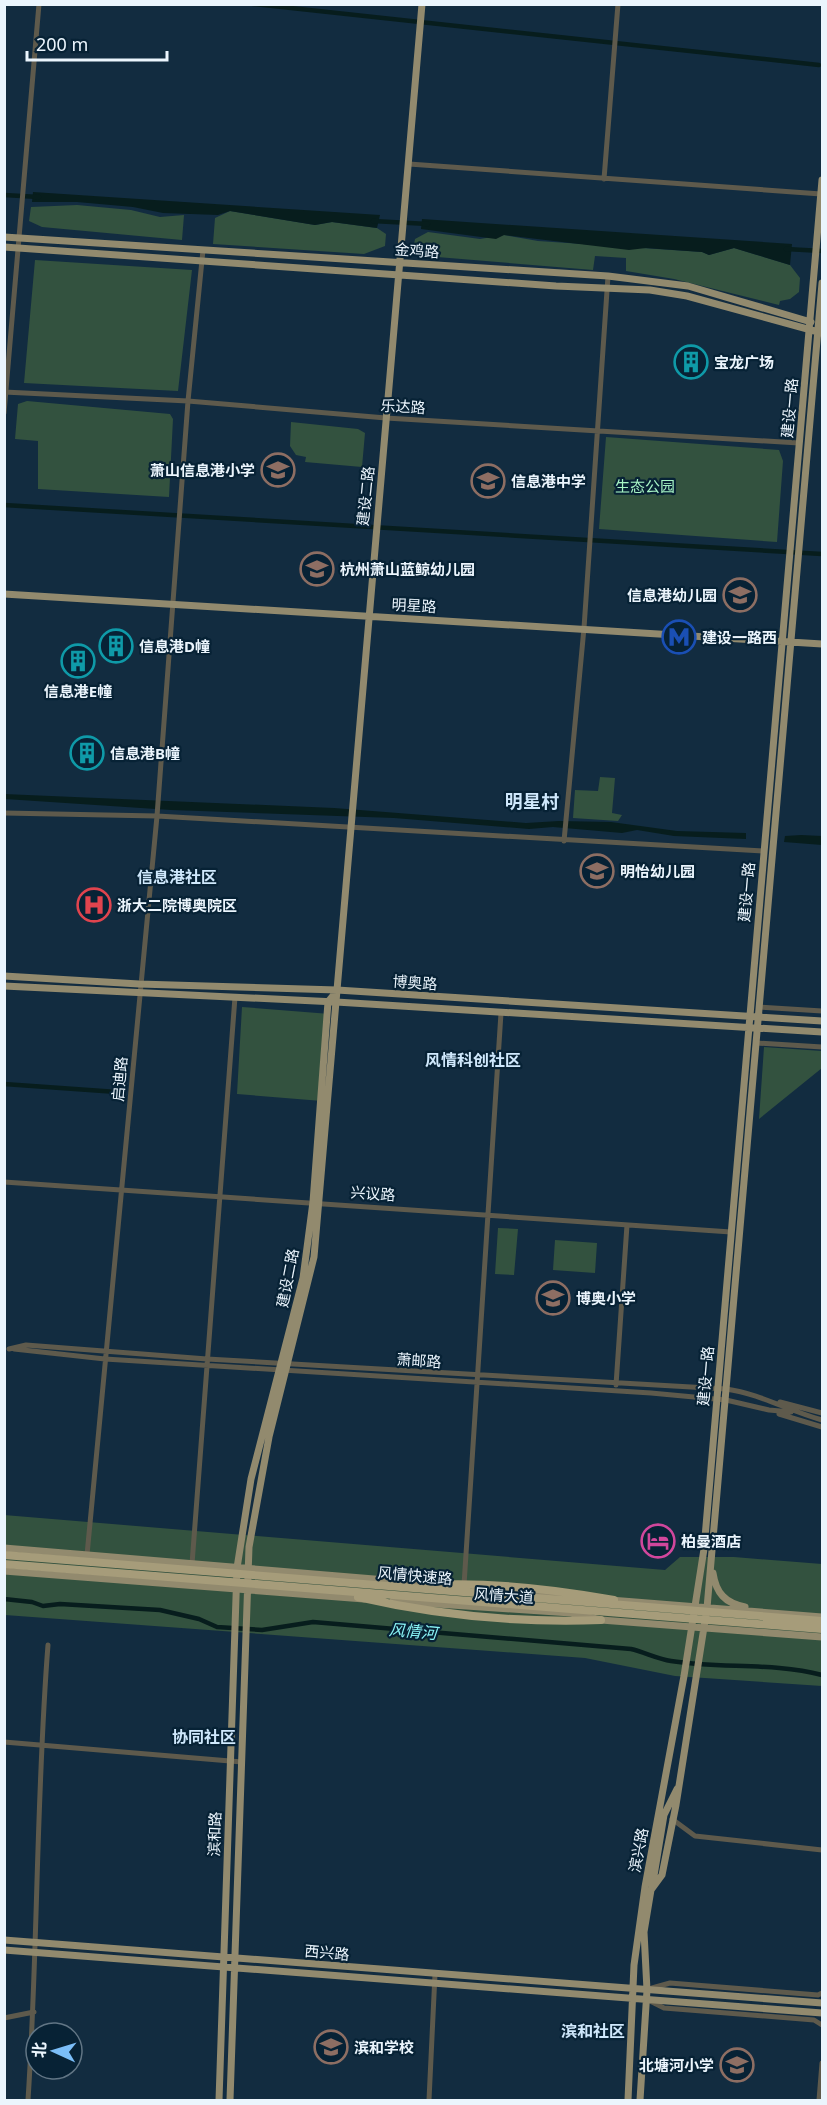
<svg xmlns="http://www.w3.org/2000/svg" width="827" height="2105" font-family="'Noto Sans','Noto Sans SC',sans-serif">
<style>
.green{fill:#33523f}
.water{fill:#071d1d}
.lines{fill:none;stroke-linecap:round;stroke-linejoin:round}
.canal{stroke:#071d1d;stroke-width:4.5}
.minor{stroke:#5e5a4c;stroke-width:5}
.major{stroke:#928a6e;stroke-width:7}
.highway{stroke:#a69c7a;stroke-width:8}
.labels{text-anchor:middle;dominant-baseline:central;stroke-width:4.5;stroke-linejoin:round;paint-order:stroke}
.street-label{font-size:15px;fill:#ebf5fd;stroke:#072235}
.poi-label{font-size:15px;font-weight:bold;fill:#ebf5fd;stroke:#072235;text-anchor:start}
.park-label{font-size:15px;fill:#a7f4c5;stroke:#072235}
.neighbourhood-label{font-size:16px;font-weight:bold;fill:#cfe8fc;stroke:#072235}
.water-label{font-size:16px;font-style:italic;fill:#8bf6f8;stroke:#072235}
.quarter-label{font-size:18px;font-weight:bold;fill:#cfe8fc;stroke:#072235}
</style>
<rect width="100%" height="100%" fill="#122c40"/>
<!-- green -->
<path class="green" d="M77,205L131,210L160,217L184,215L182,240L42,227L29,221L31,207Z
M230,211L315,225L332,222L377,228L386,234L385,246L364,254L213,244L215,218Z
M428,232L480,239L504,235L538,241L702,252L709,255L734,248L790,265L800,278L799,292L790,299L780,301L779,305L674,279L626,271V258L595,256L593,270L425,256L413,250L415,239Z
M35,260L192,270L178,391L24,383Z
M27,401L170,414L173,419L169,497L38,489V441L15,439L18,404Z
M291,422L358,429L365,433L362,467L305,462L306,457L296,455L290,446Z
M606,437L779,450L783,461L777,542L599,529Z
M600,777L615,778L612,813L622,815L618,821L573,818L575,790L598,791Z
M242,1007L330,1014L322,1101L237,1094Z
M764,1047L822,1051V1068L759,1119Z
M498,1228L518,1229L514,1275L495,1274Z
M555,1240L597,1243L595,1273L553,1270Z
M4,1515L665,1570L680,1557H734L822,1564V1686L675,1676L585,1658L5,1615Z"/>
<!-- water -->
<path class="water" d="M33,192L380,215L377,228L332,222L315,225L230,211L218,215L163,213L133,207L77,202H32Z
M422,219L792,244L790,265L734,248L709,255L702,252L646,248L629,250L504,235L496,239L421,229Z
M4,794L334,808L526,823L559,821L611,822L677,831L746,833V839L674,836L637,830L622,833L553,827L529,829L394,818L171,810L5,799Z
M801,835L822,836V845L784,842L785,836Z"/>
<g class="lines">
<!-- canal -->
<path class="canal" d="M253,4L819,65
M4,195L39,197
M373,221L428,224
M786,249L822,251
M4,505L822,554
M4,1084L117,1092
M4,1599L32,1602L43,1606L60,1604L160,1610L199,1619L217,1627L262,1630L313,1622L631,1649C644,1652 658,1659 671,1661C721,1669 773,1662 822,1675"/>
<!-- minor -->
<path class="minor" d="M409,164L821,194
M604,179L618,4
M4,392L188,401L386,418L799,443
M4,413L39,4
M4,813L157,816L763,851
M564,841L584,628L608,276
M759,1007L822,1011
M756,1043L822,1047
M4,1182L731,1232
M9,1349L26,1345L207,1359L726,1389C761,1394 789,1411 822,1420
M14,1349L105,1359L651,1393L726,1400L769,1410L791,1412
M616,1385L627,1225
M780,1402L822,1413
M779,1414L822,1427
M87,1555L157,816L188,401L203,250
M192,1564L235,997
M464,1585L501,1013
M4,1742L242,1762
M672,1819L695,1836L822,1850
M652,1988L670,1983L818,1995L822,1993
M650,2001L664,2008L814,2020L822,2025
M4,2018L34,2012
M28,2100C38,1949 36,1796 48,1645
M429,2100L435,1974
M819,2100L822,2063"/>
<!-- major -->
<path class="major" d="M4,237L608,276L688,286L811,322
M4,247L556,286L650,290L687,296L822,333
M4,594L822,644
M4,976L139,984L337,990L822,1021
M4,986L336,1002L822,1032
M4,1548L434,1584
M4,1571L364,1599
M713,1573C716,1593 725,1603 745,1607
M475,1588L578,1597
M610,1600L822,1617
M393,1601L571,1613L601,1620L822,1637
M652,1888L664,1815L677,1789
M4,1940L822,2003
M4,1950L822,2013
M219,2100L237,1568L251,1479L303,1278L313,1202L328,1002L336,992
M230,2100L249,1547L269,1437L314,1257L422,4
M628,2100L634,1965L645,1887L684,1676L704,1549L822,180
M640,2100L647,1990L644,1932L651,1890L662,1875L676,1805L707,1608L822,283"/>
<!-- highway -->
<path class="highway" d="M4,1555L822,1621
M4,1564L822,1629
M429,1585C491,1582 554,1589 614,1600
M358,1597C436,1615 521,1623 601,1620"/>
</g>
<!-- icons -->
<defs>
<symbol id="building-ring" viewBox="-11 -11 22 22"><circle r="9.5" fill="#072235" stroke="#0f9aa8" stroke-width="1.5"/><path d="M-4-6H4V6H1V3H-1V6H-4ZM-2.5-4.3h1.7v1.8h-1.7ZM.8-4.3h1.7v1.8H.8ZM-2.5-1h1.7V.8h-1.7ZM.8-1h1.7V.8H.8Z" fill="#0f9aa8"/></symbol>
<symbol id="school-ring" viewBox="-11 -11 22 22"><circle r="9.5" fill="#072235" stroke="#8d6e63" stroke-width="1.5"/><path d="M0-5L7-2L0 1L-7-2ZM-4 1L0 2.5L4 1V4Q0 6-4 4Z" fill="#8d6e63"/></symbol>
<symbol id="metro-ring" viewBox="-11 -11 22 22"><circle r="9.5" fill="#072235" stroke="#1a4fb4" stroke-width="1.5"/><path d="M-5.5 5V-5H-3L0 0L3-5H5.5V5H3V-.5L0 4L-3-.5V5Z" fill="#1a4fb4"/></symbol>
<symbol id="hospital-ring" viewBox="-11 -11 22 22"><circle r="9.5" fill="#072235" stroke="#e0444e" stroke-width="1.5"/><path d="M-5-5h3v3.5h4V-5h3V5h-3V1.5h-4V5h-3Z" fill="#e0444e"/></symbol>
<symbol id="hotel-ring" viewBox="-11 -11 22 22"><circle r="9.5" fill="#072235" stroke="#d1479c" stroke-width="1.5"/><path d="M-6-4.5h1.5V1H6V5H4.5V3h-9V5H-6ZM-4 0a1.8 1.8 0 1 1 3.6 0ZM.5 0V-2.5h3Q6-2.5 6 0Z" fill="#d1479c"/></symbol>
</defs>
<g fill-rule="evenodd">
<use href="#building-ring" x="672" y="343" width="38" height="38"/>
<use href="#school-ring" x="259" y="451" width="38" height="38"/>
<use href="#school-ring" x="469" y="462" width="38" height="38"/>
<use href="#school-ring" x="298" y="550" width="38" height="38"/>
<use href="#school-ring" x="721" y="576" width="38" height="38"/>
<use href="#metro-ring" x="660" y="618" width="38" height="38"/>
<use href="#building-ring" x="97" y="627" width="38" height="38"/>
<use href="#building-ring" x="59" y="642" width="38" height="38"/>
<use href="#building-ring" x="68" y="734" width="38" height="38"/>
<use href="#school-ring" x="578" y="852" width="38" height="38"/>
<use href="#hospital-ring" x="75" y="886" width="38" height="38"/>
<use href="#school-ring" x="534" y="1279" width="38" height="38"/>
<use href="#hotel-ring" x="639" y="1522" width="38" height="38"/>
<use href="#school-ring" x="312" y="2028" width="38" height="38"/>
<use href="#school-ring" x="718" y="2046" width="38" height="38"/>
</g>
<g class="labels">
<!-- street labels -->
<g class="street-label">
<text transform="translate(417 250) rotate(4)">金鸡路</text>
<text transform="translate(403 406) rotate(3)">乐达路</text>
<text transform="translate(789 408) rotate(-85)">建设一路</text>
<text transform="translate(365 496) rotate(-84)">建设二路</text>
<text transform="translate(414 605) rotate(3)">明星路</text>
<text transform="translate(746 892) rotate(-85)">建设一路</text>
<text transform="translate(415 982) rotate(4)">博奥路</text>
<text transform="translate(119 1079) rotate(-85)">启迪路</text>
<text transform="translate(373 1193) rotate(4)">兴议路</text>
<text transform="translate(287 1278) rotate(-79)">建设二路</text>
<text transform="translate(419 1360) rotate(4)">萧邮路</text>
<text transform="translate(705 1376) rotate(-85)">建设一路</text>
<text transform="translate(415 1575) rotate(5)">风情快速路</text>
<text transform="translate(504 1595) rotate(4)">风情大道</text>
<text transform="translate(214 1834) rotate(-88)">滨和路</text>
<text transform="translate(638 1850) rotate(-79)">滨兴路</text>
<text transform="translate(327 1952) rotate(5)">西兴路</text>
</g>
<!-- poi labels -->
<g class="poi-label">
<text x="714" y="362">宝龙广场</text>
<text x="255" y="470" text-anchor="end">萧山信息港小学</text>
<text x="511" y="481">信息港中学</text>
<text x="340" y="569">杭州萧山蓝鲸幼儿园</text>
<text x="717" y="595" text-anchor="end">信息港幼儿园</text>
<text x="702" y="637">建设一路西</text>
<text x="139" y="646">信息港D幢</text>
<text x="78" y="691" text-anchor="middle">信息港E幢</text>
<text x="110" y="753">信息港B幢</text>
<text x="620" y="871">明怡幼儿园</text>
<text x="117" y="905">浙大二院博奥院区</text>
<text x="576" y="1298">博奥小学</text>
<text x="681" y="1541">柏曼酒店</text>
<text x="354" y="2047">滨和学校</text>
<text x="714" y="2065" text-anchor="end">北塘河小学</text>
</g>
<!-- park labels -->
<g class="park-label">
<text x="645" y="486">生态公园</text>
</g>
<!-- neighbourhood labels -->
<g class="neighbourhood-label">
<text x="177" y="877">信息港社区</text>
<text x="473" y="1060">风情科创社区</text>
<text x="204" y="1737">协同社区</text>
<text x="593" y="2031">滨和社区</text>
</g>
<!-- water labels -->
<g class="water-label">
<text transform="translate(413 1631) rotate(5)">风情河</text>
</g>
<!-- quarter labels -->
<g class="quarter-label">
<text x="532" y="801">明星村</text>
</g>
</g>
<!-- border -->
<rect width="827" height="2105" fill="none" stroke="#ebf5fd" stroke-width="12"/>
<!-- north arrow -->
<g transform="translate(54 2051) rotate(274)"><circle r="28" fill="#072235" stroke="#627685" stroke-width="1.5"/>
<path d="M0-4.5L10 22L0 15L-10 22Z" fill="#7bbef8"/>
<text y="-9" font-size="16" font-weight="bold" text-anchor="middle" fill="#ebf5fd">北</text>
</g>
<!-- scale -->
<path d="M27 51v9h140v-9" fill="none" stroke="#ebf5fd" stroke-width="3"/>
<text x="36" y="51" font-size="18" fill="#ebf5fd" stroke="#072235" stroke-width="4.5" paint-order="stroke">200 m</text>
</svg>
